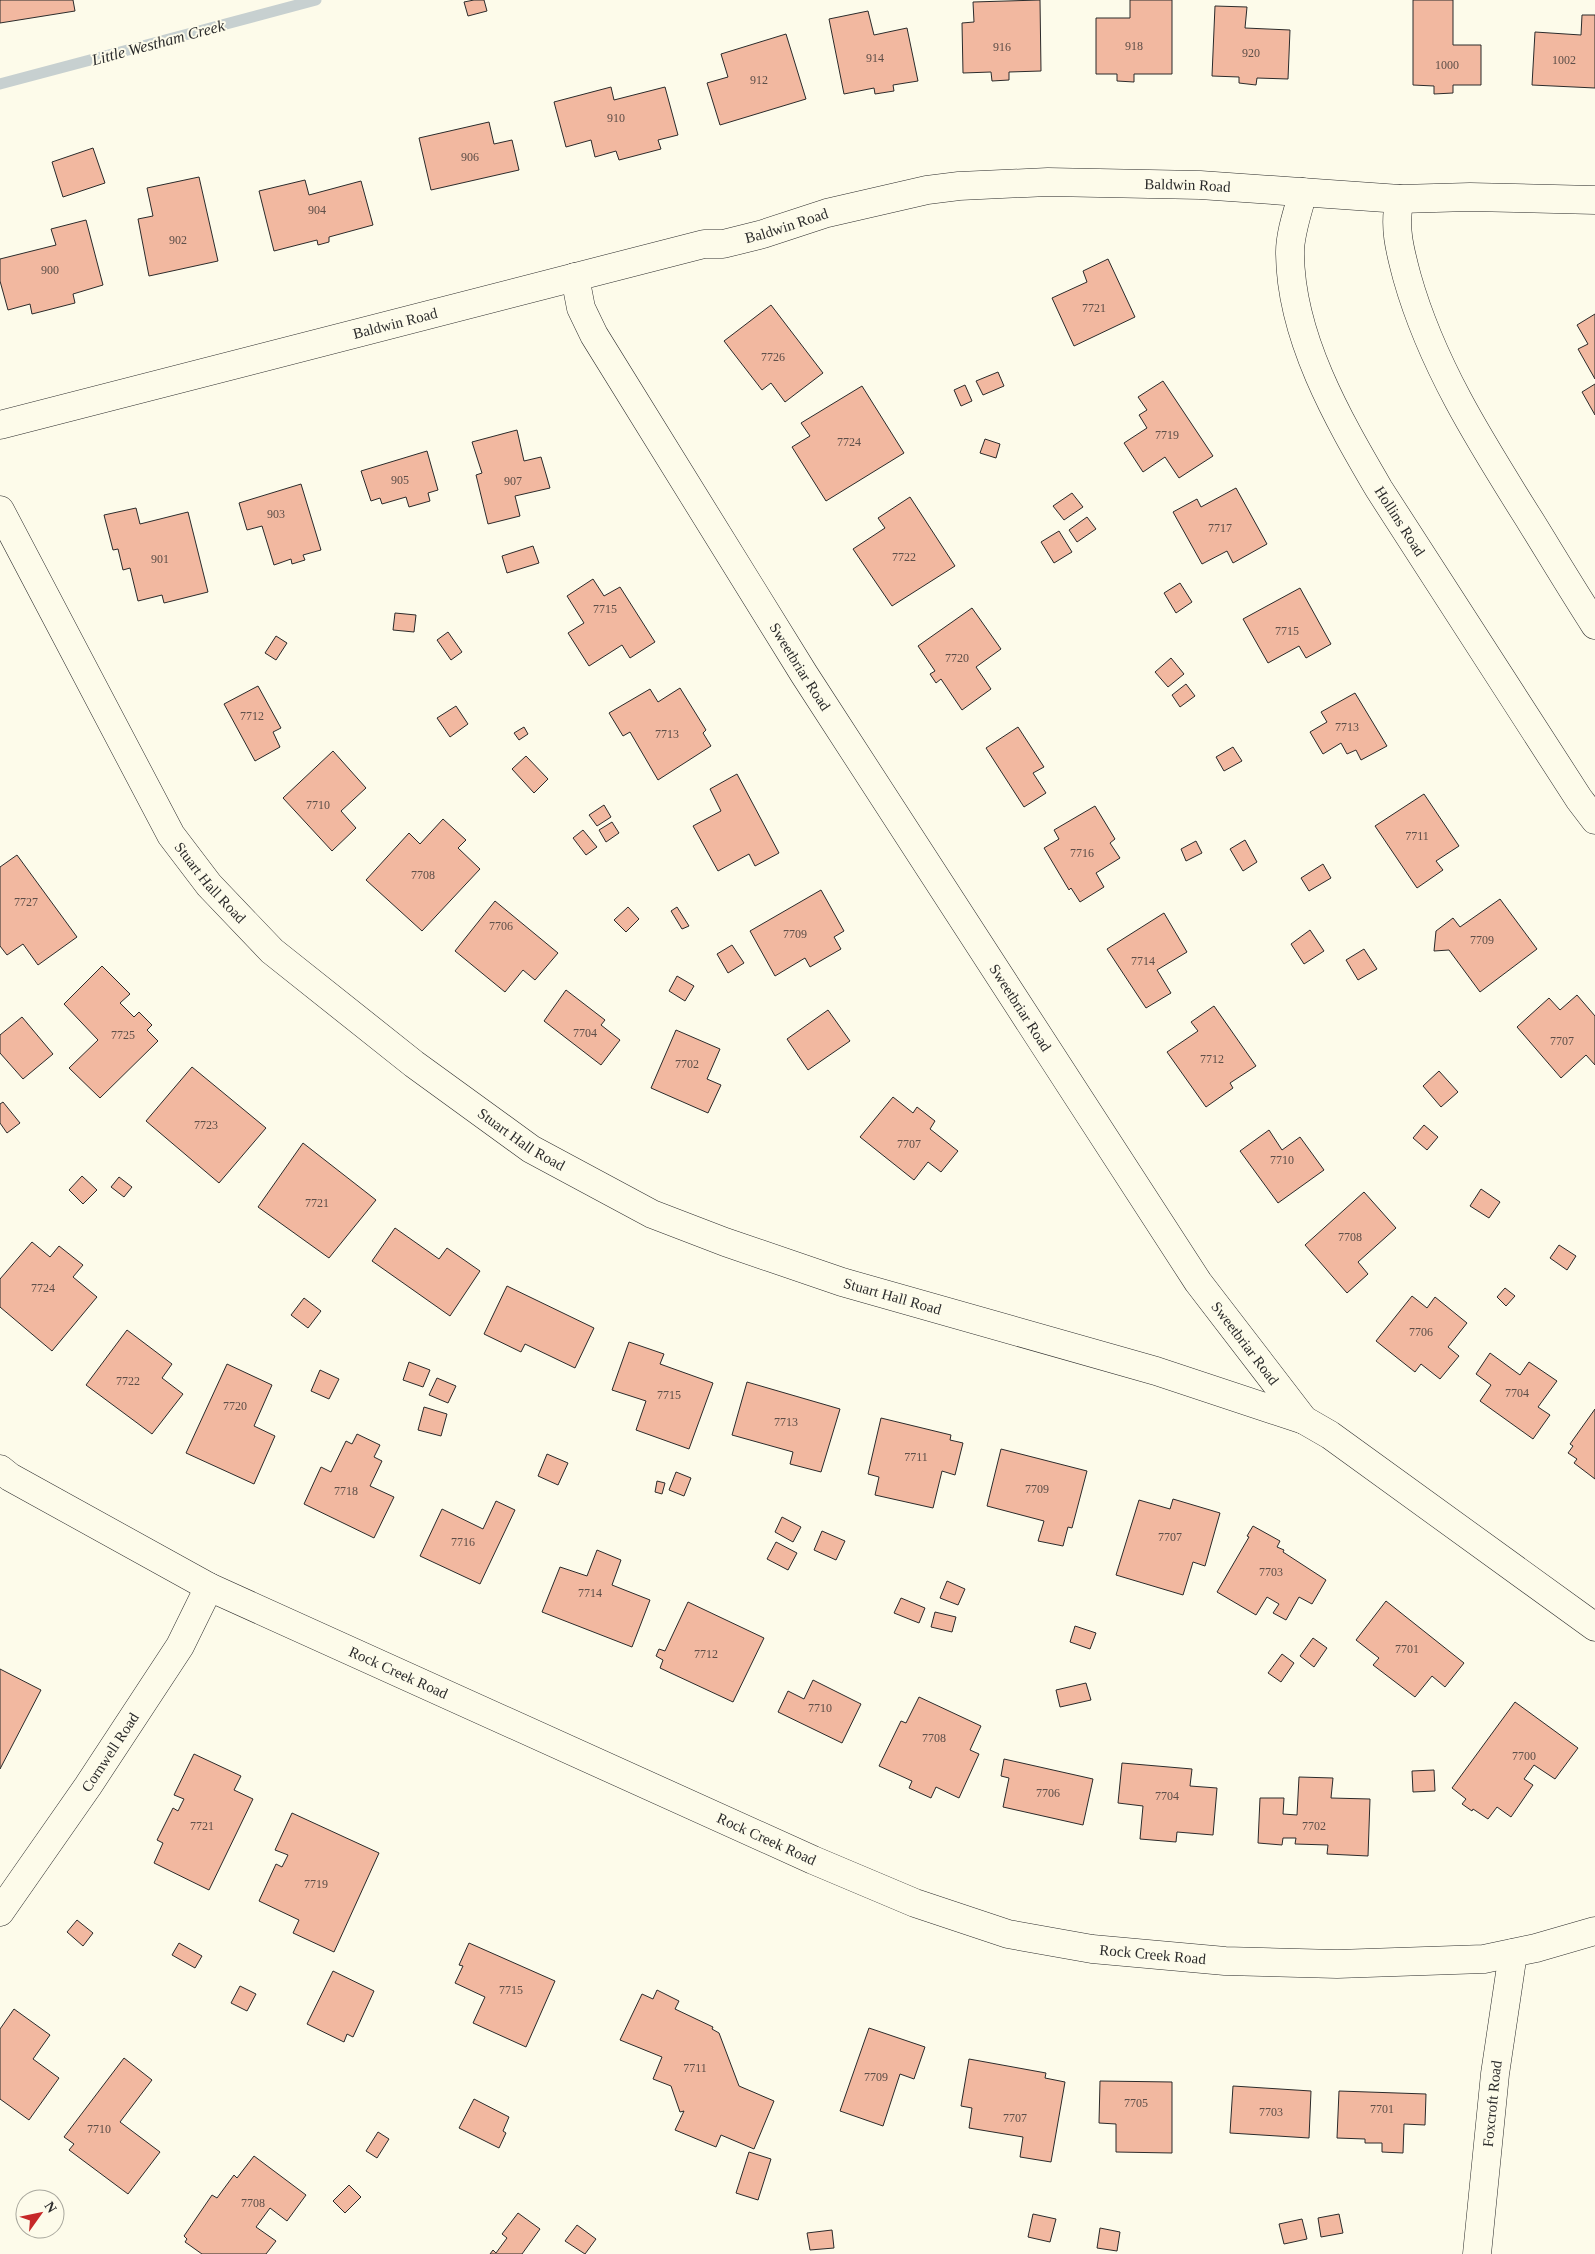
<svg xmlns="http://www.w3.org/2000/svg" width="1595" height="2254" font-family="'Times New Roman',serif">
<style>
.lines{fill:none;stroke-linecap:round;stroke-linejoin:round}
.stream{stroke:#c7d0d0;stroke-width:11}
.building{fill:#f2b8a0;stroke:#2b2b2b}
.street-casing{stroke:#2b2b2b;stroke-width:29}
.street{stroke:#fdfbea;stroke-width:28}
.labels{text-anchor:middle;stroke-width:4;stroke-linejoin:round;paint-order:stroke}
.number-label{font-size:12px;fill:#5d4e48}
.street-label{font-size:15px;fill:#2b2b2b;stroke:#fdfbea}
.water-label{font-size:16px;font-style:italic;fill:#2b2b2b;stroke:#fdfbea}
</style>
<rect width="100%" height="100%" fill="#fdfbea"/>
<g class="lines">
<path class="stream" d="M0,84L316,0"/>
</g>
<g class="building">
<path d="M0,0H73L75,11L0,23Z"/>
<path d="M474,0H484L487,11L468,16L464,2Z"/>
<path d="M1040,0L1041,71L1009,72V80L992,81L991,72L963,73L962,23L974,22L973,2Z"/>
<path d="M1130,0H1172V74H1134V82L1117,81V74H1096V18H1130Z"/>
<path d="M1413,0H1453V45H1481V85H1453V93L1434,94V86L1413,85Z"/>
<path d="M1215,6L1247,7L1245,28L1290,30L1288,79L1257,78L1256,85L1239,83V77L1212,76Z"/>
<path d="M868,11L874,35L907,28L918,81L893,85L894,91L875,94L874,88L844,94L829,19Z"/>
<path d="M1582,15H1595V88L1532,85L1535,32L1581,35Z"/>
<path d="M786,34L806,99L720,125L707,83L728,77L721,54Z"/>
<path d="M611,87L614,100L665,87L678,135L658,140L661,149L619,160L616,151L595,157L591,140L566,147L554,102Z"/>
<path d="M489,122L494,144L512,140L519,170L431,190L419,138Z"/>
<path d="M93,148L105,183L63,197L52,162Z"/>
<path d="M199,177L218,261L149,276L138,219L153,216L147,188Z"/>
<path d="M305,180L309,195L361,181L373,225L329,237V242L318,245L317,240L274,251L259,191Z"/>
<path d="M86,220L103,285L73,294L75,303L32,314L30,304L8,310L0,281V259L56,245L51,229Z"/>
<path d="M1108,259L1135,317L1074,346L1052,298L1087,282L1083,271Z"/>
<path d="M771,305L823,373L785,402L771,383L762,390L724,341Z"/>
<path d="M1595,314V379L1578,349L1588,344L1577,325Z"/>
<path d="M998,372L1004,386L983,395L976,381Z"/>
<path d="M1163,381L1213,456L1179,478L1165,457L1143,472L1124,443L1147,428L1139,415L1147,410L1138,397Z"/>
<path d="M1595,384V415L1582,392Z"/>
<path d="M965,385L972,401L961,406L954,390Z"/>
<path d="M862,386L904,453L826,501L792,447L810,436L801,423Z"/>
<path d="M517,430L524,461L541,457L550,488L515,496L520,516L488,524L476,475L482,473L472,442Z"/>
<path d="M985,439L1000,444L996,458L980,453Z"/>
<path d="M427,451L438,490L428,493L430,501L409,507L406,497L382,504L380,498L371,501L361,471Z"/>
<path d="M301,484L321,550L303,555L305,560L292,564L291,559L274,565L262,526L247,530L239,503Z"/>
<path d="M1236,488L1267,544L1233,563L1227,551L1202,564L1173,512L1197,499L1201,507Z"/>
<path d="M1072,493L1083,507L1064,520L1053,506Z"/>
<path d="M910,497L955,566L892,606L853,549L885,528L878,518Z"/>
<path d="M136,508L140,524L188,512L208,592L164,603L162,595L138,601L130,568L123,570L118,549L113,550L104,515Z"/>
<path d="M1087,517L1096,529L1077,542L1069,530Z"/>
<path d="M1059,531L1072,552L1054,563L1041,542Z"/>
<path d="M533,546L539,563L507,573L502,556Z"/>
<path d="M593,579L604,596L620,587L655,642L630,658L622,645L589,666L568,633L584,623L567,596Z"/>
<path d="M1180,583L1192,602L1176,613L1164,593Z"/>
<path d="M1300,588L1331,644L1306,658L1299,646L1268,663L1243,619Z"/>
<path d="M972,608L1001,649L976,667L991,689L962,710L941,679L936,683L930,674L935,671L918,646Z"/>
<path d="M395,613L416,615L414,632L393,630Z"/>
<path d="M448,632L462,652L451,660L437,640Z"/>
<path d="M276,636L287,643L276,660L265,653Z"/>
<path d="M1171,658L1184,674L1168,687L1155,672Z"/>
<path d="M1186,684L1195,696L1180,707L1172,695Z"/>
<path d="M258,686L281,728L273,732L280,747L255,761L224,704Z"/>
<path d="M680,688L706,730L703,733L711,746L658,780L630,732L623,736L609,713L650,689L658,702Z"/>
<path d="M1355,693L1387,746L1361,760L1356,750L1347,754L1341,743L1323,754L1310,732L1327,722L1321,712Z"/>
<path d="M456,706L468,724L450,737L437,718Z"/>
<path d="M524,727L528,734L519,740L514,733Z"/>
<path d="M1018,727L1044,767L1033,773L1046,793L1024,807L986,748Z"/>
<path d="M1233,747L1242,761L1224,771L1216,757Z"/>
<path d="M333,751L366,788L341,811L356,828L332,851L283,798Z"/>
<path d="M526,756L548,779L534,793L512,769Z"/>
<path d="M737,774L779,853L755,866L749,854L718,871L693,826L721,811L710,789Z"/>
<path d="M1424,794L1459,846L1436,861L1443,870L1417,888L1375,826Z"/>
<path d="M604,805L611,817L597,826L589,815Z"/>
<path d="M1095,806L1115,839L1110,843L1120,858L1096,873L1104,887L1080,902L1071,888L1069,890L1044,848L1059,839L1054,830Z"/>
<path d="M443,819L466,840L458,848L480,869L422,931L366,880L409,833L420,844Z"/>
<path d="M612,822L619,833L606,842L599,830Z"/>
<path d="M583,830L597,847L586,855L573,838Z"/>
<path d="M1245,840L1257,862L1243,871L1230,849Z"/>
<path d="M1196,841L1202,853L1186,861L1181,849Z"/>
<path d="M17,855L77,937L38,965L23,944L7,955L0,946V867Z"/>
<path d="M1323,864L1331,878L1309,891L1301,878Z"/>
<path d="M821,890L844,931L834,937L841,949L810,967L805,958L775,976L750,931Z"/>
<path d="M1500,899L1537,949L1480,992L1449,950L1434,951L1436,931L1453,918L1460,927Z"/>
<path d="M495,901L558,953L535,980L523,970L505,992L455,951Z"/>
<path d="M628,907L639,919L626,932L614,920Z"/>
<path d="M677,907L689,926L682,929L671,911Z"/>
<path d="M1164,913L1187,952L1157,970L1171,993L1146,1008L1107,949Z"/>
<path d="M1310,930L1324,951L1304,964L1291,944Z"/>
<path d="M732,945L744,963L728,973L717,954Z"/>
<path d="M1364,949L1377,969L1358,980L1346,960Z"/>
<path d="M102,966L130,994L120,1003L134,1017L139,1012L152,1025L147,1030L158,1041L100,1098L69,1068L98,1040L64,1004Z"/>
<path d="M677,976L694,986L685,1001L669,991Z"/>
<path d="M566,990L605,1020L601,1025L620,1040L601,1065L544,1021Z"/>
<path d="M1577,995L1595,1016V1065L1586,1055L1561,1078L1517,1027L1549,998L1560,1010Z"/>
<path d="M1214,1006L1256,1066L1230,1083L1233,1088L1206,1107L1167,1052L1198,1031L1191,1022Z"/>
<path d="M828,1010L850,1041L808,1070L787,1039Z"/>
<path d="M22,1017L53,1054L23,1079L0,1053V1035Z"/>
<path d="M676,1030L720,1049L707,1079L721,1085L708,1113L651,1088Z"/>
<path d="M192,1067L266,1128L219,1183L146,1121Z"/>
<path d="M1439,1071L1458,1092L1441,1107L1423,1086Z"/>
<path d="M893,1097L913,1113L917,1107L935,1121L930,1129L958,1151L941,1172L928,1162L914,1180L860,1137Z"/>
<path d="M3,1102L20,1123L7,1133L0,1123V1104Z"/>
<path d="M1424,1125L1438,1137L1427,1150L1413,1138Z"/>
<path d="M1269,1130L1282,1150L1300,1137L1324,1170L1278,1203L1240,1151Z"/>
<path d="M303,1143L376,1200L329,1258L258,1207Z"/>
<path d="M82,1176L97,1190L83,1204L69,1190Z"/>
<path d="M119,1177L132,1187L124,1197L111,1187Z"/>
<path d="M1481,1189L1500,1202L1489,1218L1470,1206Z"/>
<path d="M1364,1192L1396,1228L1358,1262L1368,1274L1347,1293L1305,1245Z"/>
<path d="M395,1228L439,1259L447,1248L480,1271L450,1316L372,1261Z"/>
<path d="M32,1242L50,1257L59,1246L83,1265L73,1277L97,1297L52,1351L0,1307V1279Z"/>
<path d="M1559,1245L1576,1256L1567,1270L1550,1258Z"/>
<path d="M507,1286L594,1328L575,1368L525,1344L521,1352L484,1334Z"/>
<path d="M1505,1288L1515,1296L1506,1306L1497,1297Z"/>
<path d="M1412,1296L1427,1308L1435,1297L1467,1323L1448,1347L1459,1356L1440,1379L1421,1364L1415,1372L1376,1341Z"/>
<path d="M304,1298L321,1311L308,1328L291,1315Z"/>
<path d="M127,1330L172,1364L162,1378L183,1394L152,1434L86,1385Z"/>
<path d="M629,1342L664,1354L660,1364L713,1383L689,1449L636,1430L646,1401L612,1390Z"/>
<path d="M1490,1353L1520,1375L1529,1362L1557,1381L1538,1407L1550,1415L1533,1439L1480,1401L1491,1385L1476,1374Z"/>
<path d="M409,1362L430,1370L423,1387L403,1380Z"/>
<path d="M227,1364L272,1385L254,1426L275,1436L254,1484L186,1453Z"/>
<path d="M320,1370L339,1379L329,1399L311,1391Z"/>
<path d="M437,1378L456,1386L448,1403L429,1395Z"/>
<path d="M747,1382L840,1409L821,1472L790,1464L793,1452L732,1435Z"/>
<path d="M424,1407L447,1414L441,1436L418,1430Z"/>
<path d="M1595,1409V1479L1574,1463L1577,1459L1568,1453L1573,1446L1570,1444Z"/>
<path d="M881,1418L951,1435L950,1440L963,1443L955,1475L942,1471L933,1508L875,1495L879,1477L868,1474Z"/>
<path d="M357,1434L380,1445L374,1457L382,1461L370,1486L394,1497L374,1538L304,1504L321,1467L331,1472L346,1441L352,1444Z"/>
<path d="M1001,1449L1087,1471L1072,1528L1068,1527L1063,1546L1038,1541L1044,1521L987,1506Z"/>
<path d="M547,1454L568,1463L558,1485L538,1476Z"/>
<path d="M676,1472L691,1478L684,1496L669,1490Z"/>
<path d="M657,1481L665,1483L662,1494L655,1492Z"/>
<path d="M1173,1499L1220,1513L1205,1566L1193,1562L1183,1595L1116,1575L1139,1500L1170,1509Z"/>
<path d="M496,1501L515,1510L480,1584L420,1556L442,1509L483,1529Z"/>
<path d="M782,1517L801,1527L793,1542L775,1532Z"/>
<path d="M1253,1526L1280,1541L1277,1547L1284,1550L1283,1552L1326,1580L1312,1604L1299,1597L1286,1620L1273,1613L1279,1604L1267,1597L1256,1615L1217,1592L1249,1537L1247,1536Z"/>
<path d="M822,1531L845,1541L836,1560L814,1550Z"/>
<path d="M776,1542L797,1553L788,1570L767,1559Z"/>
<path d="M597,1550L621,1560L612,1585L650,1600L632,1647L542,1612L560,1567L587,1576Z"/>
<path d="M947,1581L965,1589L958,1605L940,1598Z"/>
<path d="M901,1598L925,1608L919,1623L894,1613Z"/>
<path d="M1386,1601L1464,1663L1445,1687L1432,1676L1415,1697L1373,1665L1379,1658L1356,1640Z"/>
<path d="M688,1602L764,1638L733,1702L660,1668L663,1660L656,1656L659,1649L665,1651Z"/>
<path d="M935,1612L956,1617L952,1632L931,1627Z"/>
<path d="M1075,1626L1096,1633L1090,1649L1070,1642Z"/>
<path d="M1313,1638L1327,1648L1314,1667L1300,1656Z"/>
<path d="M1282,1654L1294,1663L1281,1682L1268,1673Z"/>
<path d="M0,1669L41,1690L0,1769Z"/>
<path d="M813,1680L861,1704L842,1743L778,1712L788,1691L804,1699Z"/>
<path d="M1086,1683L1091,1700L1060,1707L1056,1690Z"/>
<path d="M919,1697L981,1726L970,1750L979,1754L959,1798L936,1787L931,1798L909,1788L912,1781L879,1766L901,1721L906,1723Z"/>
<path d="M1515,1702L1578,1748L1555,1779L1534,1765L1524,1779L1533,1785L1511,1817L1497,1807L1488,1819L1473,1809L1472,1811L1462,1804L1466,1799L1452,1788Z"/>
<path d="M194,1754L241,1776L234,1790L253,1799L209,1890L154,1863L163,1843L157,1840L173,1808L178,1811L184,1799L174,1795Z"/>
<path d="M1004,1759L1093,1779L1083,1825L1003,1807L1009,1778L1001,1776Z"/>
<path d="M1122,1763L1192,1769L1190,1786L1217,1788L1213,1835L1177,1832L1176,1842L1140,1839L1143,1806L1118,1803Z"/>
<path d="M1434,1770L1435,1791L1413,1792L1412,1771Z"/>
<path d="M1299,1777L1333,1778L1331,1798L1370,1799L1368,1856L1327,1854L1328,1845L1295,1844L1296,1838H1283L1282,1845L1258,1843L1260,1798H1284L1283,1814L1297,1815Z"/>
<path d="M292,1813L379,1853L334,1952L293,1933L299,1920L259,1901L276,1864L282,1867L288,1855L275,1850Z"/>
<path d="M77,1920L93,1933L83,1946L67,1932Z"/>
<path d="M179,1943L202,1956L195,1968L172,1955Z"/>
<path d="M469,1943L555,1981L526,2047L473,2023L485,1997L455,1983L463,1966L459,1965Z"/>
<path d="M333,1971L374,1991L353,2037L347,2034L344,2042L307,2024Z"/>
<path d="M240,1986L256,1994L247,2011L231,2003Z"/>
<path d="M657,1990L679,2001L675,2009L713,2027L712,2029L719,2033L739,2086L774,2101L754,2149L721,2135L716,2147L675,2130L684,2111L680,2112L671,2086L653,2079L662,2057L620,2040L642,1994L653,1999Z"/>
<path d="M14,2009L50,2035L33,2059L59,2078L29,2120L0,2099V2029Z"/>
<path d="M869,2028L925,2047L914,2079L900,2074L883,2126L840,2111Z"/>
<path d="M124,2058L152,2080L120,2122L160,2152L128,2194L69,2150L74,2144L64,2137Z"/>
<path d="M969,2059L1046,2073L1045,2078L1065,2082L1051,2162L1020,2157L1023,2137L969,2128L972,2108L961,2106Z"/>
<path d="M1100,2081L1172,2082V2153L1116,2152V2124L1099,2123Z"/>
<path d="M1233,2086L1311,2091L1309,2138L1230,2133Z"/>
<path d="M1339,2091L1426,2094L1425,2125L1404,2124L1403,2153L1382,2152V2143H1365V2139L1337,2138Z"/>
<path d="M474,2099L509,2117L503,2131L506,2133L499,2148L459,2128Z"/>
<path d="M378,2132L389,2139L377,2158L366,2151Z"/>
<path d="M749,2152L771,2159L758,2200L736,2193Z"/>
<path d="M254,2156L306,2195L287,2221L270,2208L256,2227L276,2241L266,2254H202L185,2242L187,2239L184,2236L212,2195L217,2198L234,2175L237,2178Z"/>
<path d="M349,2185L361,2197L345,2213L333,2201Z"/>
<path d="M518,2213L540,2229L522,2254H490L493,2250L496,2253L507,2238L502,2234Z"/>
<path d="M1033,2214L1056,2219L1050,2242L1028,2237Z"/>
<path d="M1339,2214L1343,2233L1321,2237L1318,2218Z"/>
<path d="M1302,2219L1307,2239L1284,2244L1279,2224Z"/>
<path d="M577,2225L596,2239L585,2254L565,2241Z"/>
<path d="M1100,2228L1120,2232L1117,2251L1097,2248Z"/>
<path d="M832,2230L834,2248L810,2250L807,2233Z"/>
</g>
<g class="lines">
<defs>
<g id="street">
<path id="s1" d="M1303,192C1298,211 1290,233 1290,252C1290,336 1338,419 1379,489L1579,799L1595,820"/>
<path d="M1400,199C1393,225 1400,251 1407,277C1432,366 1482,444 1531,522C1552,556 1573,591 1595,625"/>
<path id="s2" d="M575,277L581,308L594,335L804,674L1198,1282L1304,1420L1330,1435L1595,1627"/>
<path id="s3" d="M0,425L704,244H723L763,234L827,213L927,190L959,186L1048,182L1200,185L1400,199L1470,197L1595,200"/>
<path id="s4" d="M0,510L171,835L209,885L272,951L414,1064L531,1149L652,1214L725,1242L842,1282L1156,1371L1304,1420"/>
<path id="s5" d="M0,1469L10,1477L209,1587L813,1860L915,1903L1008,1934L1092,1949L1225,1961L1337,1964L1484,1959L1536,1948L1595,1931"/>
<path id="s6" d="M0,1912L88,1786L180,1646L209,1587"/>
<path id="s7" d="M1477,2254L1495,2074L1513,1953"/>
</g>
</defs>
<use href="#street" class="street-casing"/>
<use href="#street" class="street"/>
</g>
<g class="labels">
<g class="number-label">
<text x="1134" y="50">918</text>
<text x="1002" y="51">916</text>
<text x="1251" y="57">920</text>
<text x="875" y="62">914</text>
<text x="1564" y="64">1002</text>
<text x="1447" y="69">1000</text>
<text x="759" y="84">912</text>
<text x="616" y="122">910</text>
<text x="470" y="161">906</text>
<text x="317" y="214">904</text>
<text x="178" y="244">902</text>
<text x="50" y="274">900</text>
<text x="1094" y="312">7721</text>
<text x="773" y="361">7726</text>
<text x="1167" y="439">7719</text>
<text x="849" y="446">7724</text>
<text x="400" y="484">905</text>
<text x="513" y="485">907</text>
<text x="276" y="518">903</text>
<text x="1220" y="532">7717</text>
<text x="904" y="561">7722</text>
<text x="160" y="563">901</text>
<text x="605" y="613">7715</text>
<text x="1287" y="635">7715</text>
<text x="957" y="662">7720</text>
<text x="252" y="720">7712</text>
<text x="1347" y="731">7713</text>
<text x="667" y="738">7713</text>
<text x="318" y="809">7710</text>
<text x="1417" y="840">7711</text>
<text x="1082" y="857">7716</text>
<text x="423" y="879">7708</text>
<text x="26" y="906">7727</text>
<text x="501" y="930">7706</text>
<text x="795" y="938">7709</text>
<text x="1482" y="944">7709</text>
<text x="1143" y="965">7714</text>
<text x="585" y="1037">7704</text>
<text x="123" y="1039">7725</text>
<text x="1562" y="1045">7707</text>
<text x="1212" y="1063">7712</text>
<text x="687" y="1068">7702</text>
<text x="206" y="1129">7723</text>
<text x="909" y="1148">7707</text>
<text x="1282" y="1164">7710</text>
<text x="317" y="1207">7721</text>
<text x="1350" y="1241">7708</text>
<text x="43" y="1292">7724</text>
<text x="1421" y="1336">7706</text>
<text x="128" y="1385">7722</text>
<text x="1517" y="1397">7704</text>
<text x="669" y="1399">7715</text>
<text x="235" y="1410">7720</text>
<text x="786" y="1426">7713</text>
<text x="916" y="1461">7711</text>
<text x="1037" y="1493">7709</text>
<text x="346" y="1495">7718</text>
<text x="1170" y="1541">7707</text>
<text x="463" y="1546">7716</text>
<text x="1271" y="1576">7703</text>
<text x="590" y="1597">7714</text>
<text x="1407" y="1653">7701</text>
<text x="706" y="1658">7712</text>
<text x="820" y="1712">7710</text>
<text x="934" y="1742">7708</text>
<text x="1524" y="1760">7700</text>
<text x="1048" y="1797">7706</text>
<text x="1167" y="1800">7704</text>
<text x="202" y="1830">7721</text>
<text x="1314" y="1830">7702</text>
<text x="316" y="1888">7719</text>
<text x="511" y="1994">7715</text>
<text x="695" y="2072">7711</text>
<text x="876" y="2081">7709</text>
<text x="1136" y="2107">7705</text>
<text x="1382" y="2113">7701</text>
<text x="1271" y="2116">7703</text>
<text x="1015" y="2122">7707</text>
<text x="99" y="2133">7710</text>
<text x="253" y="2207">7708</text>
</g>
<g class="street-label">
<text dy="5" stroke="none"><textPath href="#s3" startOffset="1218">Baldwin Road</textPath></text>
<text dy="5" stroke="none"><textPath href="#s3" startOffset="812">Baldwin Road</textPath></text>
<text dy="5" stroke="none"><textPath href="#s3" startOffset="408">Baldwin Road</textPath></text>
<text dy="5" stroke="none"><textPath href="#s1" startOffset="356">Hollins Road</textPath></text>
<text dy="5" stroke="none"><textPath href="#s2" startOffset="452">Sweetbriar Road</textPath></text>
<text dy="5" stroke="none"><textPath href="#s4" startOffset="429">Stuart Hall Road</textPath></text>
<text dy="5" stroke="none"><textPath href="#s2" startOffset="858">Sweetbriar Road</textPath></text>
<text dy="5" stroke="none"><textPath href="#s4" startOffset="834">Stuart Hall Road</textPath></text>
<text dy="5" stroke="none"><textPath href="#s4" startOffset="1239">Stuart Hall Road</textPath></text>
<text dy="5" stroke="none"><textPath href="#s2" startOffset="1262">Sweetbriar Road</textPath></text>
<text dy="5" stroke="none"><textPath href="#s5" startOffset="448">Rock Creek Road</textPath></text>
<text dy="5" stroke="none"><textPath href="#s6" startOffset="194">Cornwell Road</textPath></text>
<text dy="5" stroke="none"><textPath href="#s5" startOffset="852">Rock Creek Road</textPath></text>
<text dy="5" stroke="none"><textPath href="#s5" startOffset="1258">Rock Creek Road</textPath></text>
<text dy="5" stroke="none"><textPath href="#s7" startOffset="151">Foxcroft Road</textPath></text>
</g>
<g class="water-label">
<text transform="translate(158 42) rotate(-15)" y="6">Little Westham Creek</text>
</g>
</g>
<g transform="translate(40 2214) rotate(57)"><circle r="24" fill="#fdfbea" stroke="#a9a89e"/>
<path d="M0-4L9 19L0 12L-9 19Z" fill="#c62828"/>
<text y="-8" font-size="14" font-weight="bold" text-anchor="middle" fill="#2b2b2b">N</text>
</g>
</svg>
